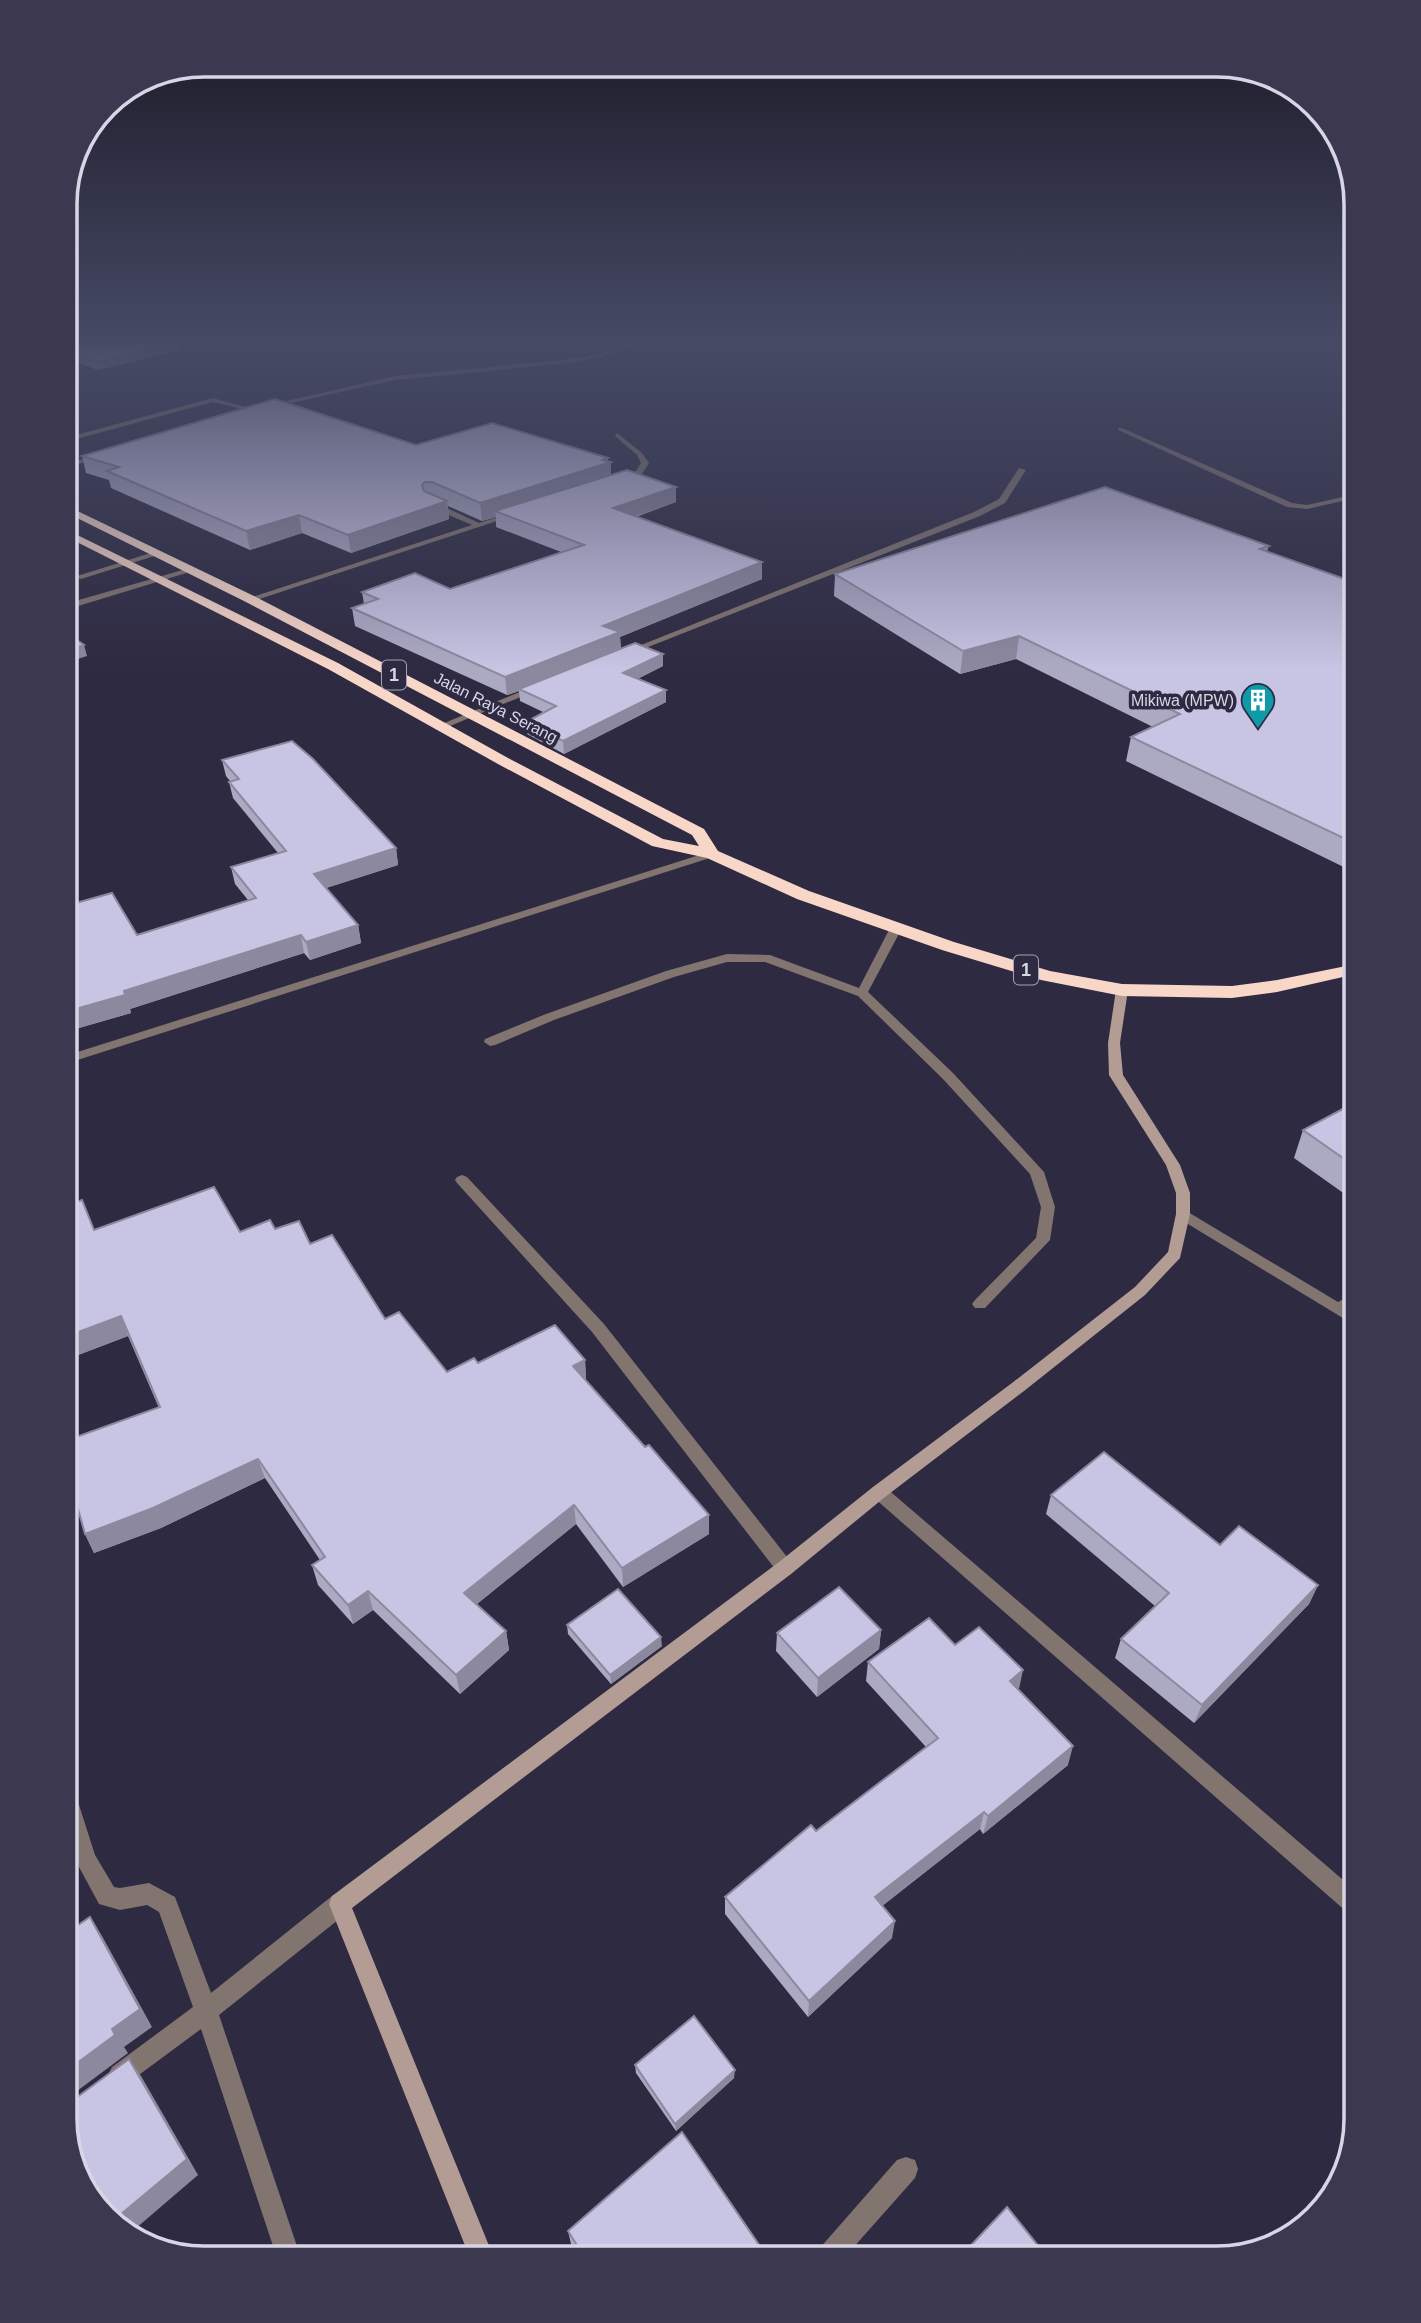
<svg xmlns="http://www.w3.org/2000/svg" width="1421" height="2323" font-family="Helvetica,sans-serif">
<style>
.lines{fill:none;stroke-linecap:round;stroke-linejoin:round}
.lane{fill:#82746f;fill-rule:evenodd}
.street{fill:#82746f;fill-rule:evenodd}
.secondary{fill:#b29c93;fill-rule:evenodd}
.highway{fill:#f8d6c8;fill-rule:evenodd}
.wall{fill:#aca9c3}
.shaded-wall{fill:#8c899f}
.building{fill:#c8c4e3;stroke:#8c899f;stroke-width:2}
.labels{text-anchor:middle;stroke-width:7;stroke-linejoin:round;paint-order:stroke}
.far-poi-label{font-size:16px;fill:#d8d6e6;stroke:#2e2a42;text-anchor:end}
.far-street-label{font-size:16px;fill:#d8d6e6;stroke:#2e2a42}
.shield{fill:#2e2a42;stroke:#a5a2b5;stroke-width:2}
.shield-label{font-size:18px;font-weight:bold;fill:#d8d6e6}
.rim{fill:none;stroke:#d8d6e6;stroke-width:3.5}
</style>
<rect width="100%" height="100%" fill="#2e2a42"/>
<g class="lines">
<g class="lane">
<path d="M626,344H634L604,356L571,363L395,380L268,408L265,406L395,376L571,359L601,354Z"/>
<path d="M1118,428H1122L1292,503L1307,505L1356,494V498L1307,509L1287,507L1118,430Z"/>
<path d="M617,433L642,453L649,463L642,474L621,483L618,479L636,471L641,463L637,455L615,436Z"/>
<path d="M101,454L103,457L65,468V464Z"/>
<path d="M1019,468L1026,470L1005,503L980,516L628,655L621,653L974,512L999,499Z"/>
<path d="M428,502H434L479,523L514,512L518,514L253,601L246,599L472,525L428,506Z"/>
<path d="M157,551L164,553L81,579L74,577Z"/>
<path d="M532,687L540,689L445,728L437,726Z"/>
<path d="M896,925L902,928L868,992L953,1073L1044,1172L1055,1207L1050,1240L985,1308H975L972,1304L975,1300L1036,1238L1041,1207L1030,1174L943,1079L858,996L765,962H727L674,977L554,1020L495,1045L490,1046L484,1042L485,1039L546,1014L666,971L727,954L770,955L859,988L890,928Z"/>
</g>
<g class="street">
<path d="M213,398L257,410L254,412L213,402L65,442V438Z"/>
<path d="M186,569L193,571L65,610V604Z"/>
<path d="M712,851L716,852V856L65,1064V1056Z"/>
<path d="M462,1175L467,1177L604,1324L791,1562L794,1568L791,1574L785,1576L779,1574L592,1332L457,1183L455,1180L457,1177Z"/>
<path d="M1183,1209L1338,1302L1356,1293V1306L1350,1309L1356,1313V1326L1178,1218L1176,1214Z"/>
<path d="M879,1485L885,1487L1356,1891V1916L1348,1913L873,1497L870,1492L873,1487Z"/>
<path d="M65,1780L72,1783L95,1855L114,1887L120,1888L149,1883L175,1897L211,1993L332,1896L340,1893L348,1896L351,1904L348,1912L219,2015L301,2258H277L201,2029L128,2083L120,2087L112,2083L108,2075L112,2067L193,2007L159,1912L147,1905L120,1910L99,1904L79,1867L65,1824Z"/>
<path d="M906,2157L915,2160L918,2169L915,2178L844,2258H816L819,2249L897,2160Z"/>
</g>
<path class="secondary" d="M1122,986L1128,990L1120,1043L1123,1075L1180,1165L1190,1193V1214L1180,1258L1145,1295L1024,1391L885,1497L791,1574L352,1908L494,2258H470L329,1904L332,1896L779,1562L873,1487L1012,1383L1135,1287L1168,1252L1176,1214V1193L1166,1165L1109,1075L1108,1043L1116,990Z"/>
<path class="highway" d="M65,505L254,596L704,829L718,851L809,891L954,942L1050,971L1122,984L1232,986L1277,980L1356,964V974L1277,992L1232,998L1122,996L1041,980L942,950L797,899L707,858L652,846L498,764L328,669L65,536V529L338,663L508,758L663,839L699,846L692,835L246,602L65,512Z"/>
</g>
<g class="wall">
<path d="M65,344L179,350L98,370L81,364L65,368Z"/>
<path d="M416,445L608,461L611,475L676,502L636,517L762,579L620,637L621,649L663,654V666L637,679L666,702L564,754L527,734L526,722L543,712L520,701L519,691L507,695L355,626L352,608L364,604L362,592L450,589L561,552L496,527V517L482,521L448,506L449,519L351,553L302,533L250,550L111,488L109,480L86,473L82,456Z"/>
<path d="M1269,546L1267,551L1356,583V873L1126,761L1131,737L1153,727L1016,659L960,674L834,596L835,574Z"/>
<path d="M222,760L396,848L398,865L326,888L358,925L361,943L310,960L304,953L130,1009L131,1013L65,1032L137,935L248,900L235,884L231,867L278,853L233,798L229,782L230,781L226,776Z"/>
<path d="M1356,1102V1202L1294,1158L1303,1130Z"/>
<path d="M275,1229L310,1244L385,1319L447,1372L478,1363L585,1360L586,1380L709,1534L623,1587L576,1524L477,1604L506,1631L509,1650L460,1694L373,1610L353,1624L318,1585L312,1565L320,1560L265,1478L161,1528L94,1553L85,1534L159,1408L128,1336L65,1360L94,1230L240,1232Z"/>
<path d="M1051,1495L1220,1545L1318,1585L1309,1604L1194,1723L1115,1658L1121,1639L1155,1606L1046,1514Z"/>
<path d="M567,1625L662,1646L611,1684L568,1634Z"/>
<path d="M881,1630L879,1649L817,1697L776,1651L777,1633Z"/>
<path d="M955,1645L1018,1689L1068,1765L983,1834L980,1829L882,1906L892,1938L808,2017L725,1914V1897L816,1831L926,1747L866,1681L868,1662Z"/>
<path d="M635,2065L734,2078L676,2131L636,2073Z"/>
<path d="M568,2231L768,2258H580L571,2244Z"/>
</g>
<g class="shaded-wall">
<path d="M169,344H178L179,350L98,370L96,362Z"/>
<path d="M79,356L81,364L65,368V359Z"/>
<path d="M608,458V463L611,462V479L495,511L496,517L482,521L480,503Z"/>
<path d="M676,487V502L613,524V508Z"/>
<path d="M447,501L449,519L351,553L348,535Z"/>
<path d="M299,515L302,533L250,550L246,531Z"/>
<path d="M762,562V579L620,637L621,650L519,689V691L507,695L505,677L603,626Z"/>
<path d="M1019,636L1016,659L960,674L963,651Z"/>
<path d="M84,645L87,656L65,663V651Z"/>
<path d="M663,654V666L624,686L623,673Z"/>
<path d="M74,689L77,700L65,703V691Z"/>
<path d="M666,690V702L564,754L563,741Z"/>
<path d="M396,848L398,865L317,891L314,874Z"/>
<path d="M358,925L361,943L310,960L306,942Z"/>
<path d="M301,935L304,953L130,1009L131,1013L65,1032V1012L124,991Z"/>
<path d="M121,1316L128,1336L65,1360V1337Z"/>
<path d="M585,1360L586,1380L575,1386L573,1366Z"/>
<path d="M258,1459L265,1478L161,1528L94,1553L85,1534Z"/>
<path d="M574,1505L576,1524L467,1612L464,1593Z"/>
<path d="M709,1515V1534L623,1587L622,1568Z"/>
<path d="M1318,1585L1309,1604L1194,1723L1202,1705Z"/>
<path d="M368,1591L373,1610L353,1624L348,1605Z"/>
<path d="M881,1630L879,1649L817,1697L818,1678Z"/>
<path d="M506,1631L509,1650L460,1694L456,1675Z"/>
<path d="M661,1637L662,1646L611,1684L610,1675Z"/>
<path d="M1023,1670L1019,1689L1010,1681Z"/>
<path d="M1073,1746L1068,1765L983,1834L988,1816Z"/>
<path d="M984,1812L980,1829L872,1914L875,1897Z"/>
<path d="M90,1917L102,1936L152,2027L124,2047L128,2053L65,2100V2072L112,2029Z"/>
<path d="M895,1921L892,1938L808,2017L809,2001Z"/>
<path d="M129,2059L141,2076L198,2175L128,2235L114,2220Z"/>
<path d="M735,2070L734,2078L676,2131L675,2124Z"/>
</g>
<g class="building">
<path d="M65,344H169L96,362L79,356L65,359Z"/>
<path d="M275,399L416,445L492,423L608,458L603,460L611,462L480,503L432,482H425L422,485L424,491L447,501L348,535L299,515L246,531L107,471L119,467L82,456Z"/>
<path d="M627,470L676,487L613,508L762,562L603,626L620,632L505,677L352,608L378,599L362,592L415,573L450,589L584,545L495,511Z"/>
<path d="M1105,487L1269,546L1260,549L1356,583V844L1131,737L1180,714L1019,636L963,651L835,574Z"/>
<path d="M65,632L84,645L65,651Z"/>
<path d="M635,643L663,654L623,673L666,690L563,741L526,722L556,706L519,689Z"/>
<path d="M65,683L74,689L65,691Z"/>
<path d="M292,741L313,759L396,848L314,874L358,925L306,942L301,935L124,991L125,995L65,1012V906L112,893L137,935L256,898L231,867L286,851L229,782L239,779L222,760Z"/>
<path d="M1356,1102V1167L1303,1130Z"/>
<path d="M214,1187L240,1232L270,1220L275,1229L299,1221L310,1244L332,1235L385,1319L399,1312L447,1372L474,1358L478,1363L555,1325L585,1360L573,1366L645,1447L649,1445L709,1515L622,1568L574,1505L464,1593L506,1631L456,1675L368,1591L348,1605L312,1565L325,1557L258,1459L153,1508L85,1534L65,1462V1441L160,1407L121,1316L65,1337V1206L82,1200L94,1230Z"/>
<path d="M1104,1452L1220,1545L1239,1526L1318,1585L1202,1705L1121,1639L1169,1593L1051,1495Z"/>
<path d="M839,1587L881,1630L818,1678L777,1633Z"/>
<path d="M618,1589L661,1637L610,1675L567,1625Z"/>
<path d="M929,1618L955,1645L979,1627L1023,1670L1010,1681L1073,1746L988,1816L984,1812L875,1897L895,1921L809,2001L725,1897L811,1825L816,1831L938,1738L868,1662Z"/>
<path d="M90,1917L140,2009L112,2029L115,2035L65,2072V1934Z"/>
<path d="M694,2016L735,2070L675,2124L635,2065Z"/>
<path d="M129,2059L187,2159L114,2220L79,2181L65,2119V2106Z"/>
<path d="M682,2132L768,2258H585L568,2231Z"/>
<path d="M1007,2207L1048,2258H959Z"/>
</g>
<linearGradient id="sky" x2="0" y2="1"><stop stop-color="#191724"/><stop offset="0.51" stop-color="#464a65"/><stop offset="1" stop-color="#464a65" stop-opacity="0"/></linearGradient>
<rect width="1421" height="669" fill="url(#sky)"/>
<defs>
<symbol id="building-pin" viewBox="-11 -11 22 30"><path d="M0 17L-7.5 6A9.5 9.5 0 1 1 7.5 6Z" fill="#0f9aa8" stroke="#2e2a42"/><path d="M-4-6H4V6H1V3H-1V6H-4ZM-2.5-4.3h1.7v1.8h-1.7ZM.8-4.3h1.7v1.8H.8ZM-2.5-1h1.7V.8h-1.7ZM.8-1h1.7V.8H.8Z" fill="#fff"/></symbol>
</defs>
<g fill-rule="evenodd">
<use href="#building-pin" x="1239" y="681" width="38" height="52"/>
</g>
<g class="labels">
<g class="far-poi-label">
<text x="1234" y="706">Mikiwa (MPW)</text>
</g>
<g class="far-street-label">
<text transform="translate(496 707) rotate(27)" y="6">Jalan Raya Serang</text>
</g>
<g class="shield">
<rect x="382" y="660.5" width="24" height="29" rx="5"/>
<rect x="1014" y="955.5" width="24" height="29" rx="5"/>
</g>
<g class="shield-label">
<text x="394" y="681">1</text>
<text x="1026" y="976">1</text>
</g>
</g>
<path d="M0 0H1421V2323H0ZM204 77H1217A127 127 0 0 1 1344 204V2119A127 127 0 0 1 1217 2246H204A127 127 0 0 1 77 2119V204A127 127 0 0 1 204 77Z" fill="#3c384f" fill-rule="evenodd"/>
<path class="rim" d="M204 77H1217A127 127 0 0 1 1344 204V2119A127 127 0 0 1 1217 2246H204A127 127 0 0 1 77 2119V204A127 127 0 0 1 204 77Z"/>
</svg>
